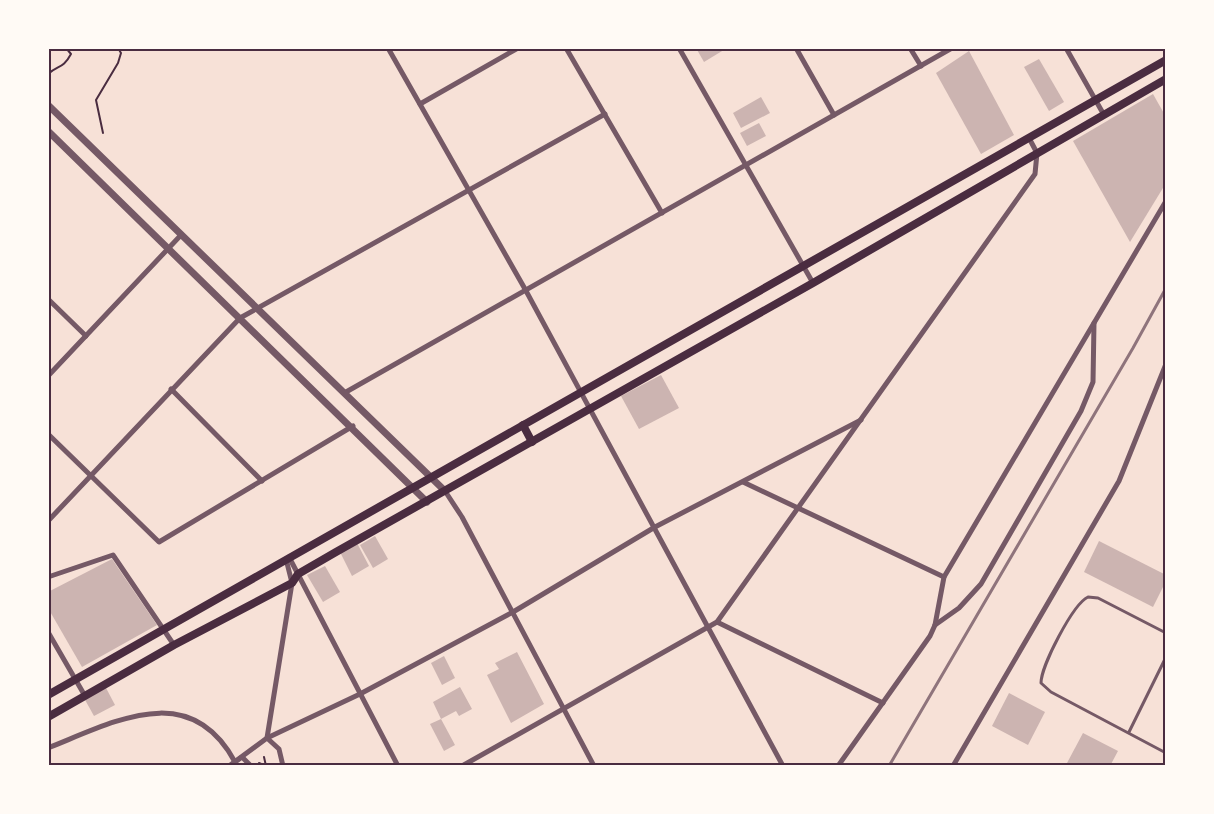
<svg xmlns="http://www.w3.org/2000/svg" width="1214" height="814" font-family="'Archivo Narrow',sans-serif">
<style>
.building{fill:#ccb4b1}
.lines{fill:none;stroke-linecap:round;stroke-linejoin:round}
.path{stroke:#4a2c40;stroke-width:2}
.service{stroke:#755966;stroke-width:3}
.minor{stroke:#755966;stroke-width:5}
.tertiary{stroke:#755966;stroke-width:7}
.secondary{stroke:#4a2c40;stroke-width:8}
.rail{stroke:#8f747c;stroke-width:3}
.neatline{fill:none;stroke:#4a2c40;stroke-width:2}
</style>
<rect width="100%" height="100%" fill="#f7e1d7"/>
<g class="building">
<path d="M696,48H727L704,62Z"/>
<path d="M969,51L1014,135L981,154L936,73Z"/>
<path d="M1039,59L1064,102L1049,111L1024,67Z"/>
<path d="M1153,94L1166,117V183L1130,242L1073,141Z"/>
<path d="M761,97L770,113L741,128L733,113Z"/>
<path d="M759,123L766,136L747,146L740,133Z"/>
<path d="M661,375L679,408L639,429L621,396Z"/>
<path d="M375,536L388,559L373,568L360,545Z"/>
<path d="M1099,541L1166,575V581L1153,607L1084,572Z"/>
<path d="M357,543L369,566L352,576L340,552Z"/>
<path d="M112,559L157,625L82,667L48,608V592Z"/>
<path d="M325,566L340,592L323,602L307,575Z"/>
<path d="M517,652L544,704L511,723L487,675L499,669L495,663Z"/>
<path d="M444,656L455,678L442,685L431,663Z"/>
<path d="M105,686L115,705L94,716L84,698Z"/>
<path d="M460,687L472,709L459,716L456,711L441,719L433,702Z"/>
<path d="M1009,693L1045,712L1028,745L992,726Z"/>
<path d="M441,719L455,745L444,751L430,724Z"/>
<path d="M1083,733L1118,751L1110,766H1072L1067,763Z"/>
</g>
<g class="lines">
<g class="path">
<path d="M89,48H97"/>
<path d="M48,49L59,48"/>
<path d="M48,74C58,65 63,69 71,54L66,48"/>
<path d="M103,133L96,100L118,63L121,53L118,48"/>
<path d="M264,757L266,766"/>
<path d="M259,763L266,766"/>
</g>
<g class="service">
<path d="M1166,633L1098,598L1088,597C1073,604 1041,666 1041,683L1051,692L1166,753"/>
<path d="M1129,732L1166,657"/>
</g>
<g class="minor">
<path d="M388,48L525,289L783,766"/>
<path d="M566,48L662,213"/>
<path d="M679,48L813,283"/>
<path d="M796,48L834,115"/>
<path d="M910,48L921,66"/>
<path d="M1066,48L1104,115"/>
<path d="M420,104L518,48"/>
<path d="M48,299L86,336"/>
<path d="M48,376L181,235"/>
<path d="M171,389L262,481"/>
<path d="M346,392L952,48"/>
<path d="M48,434L159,542L353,426"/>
<path d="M743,482L944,577"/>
<path d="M445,491L462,517L594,766"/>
<path d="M48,521L240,318L605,114"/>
<path d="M289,557L398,766"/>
<path d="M48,577L113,555L174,645"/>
<path d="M717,622L883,703"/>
<path d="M935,625L959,608L981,584L1081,411L1093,382L1094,323"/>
<path d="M48,632L85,696"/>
<path d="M48,748C116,721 190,679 235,762L242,757L251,766"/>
<path d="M229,766L267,738L360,694L513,612L655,527L861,420"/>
<path d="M283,766L279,749L267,738L292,583L286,559"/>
<path d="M462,766L717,622L1035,174L1037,153L1029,138"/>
<path d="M838,766L930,636L935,625L944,577L1166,201"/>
<path d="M953,766L1119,481L1166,364"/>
</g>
<g class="tertiary">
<path d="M48,105L445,491"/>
<path d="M48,131L427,502"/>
</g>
<g class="secondary">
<path d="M523,425L532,442"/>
<path d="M48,695L1166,60"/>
<path d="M48,717L174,645L292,583L298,574L336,552L813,283L1166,79"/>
</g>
<path class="rail" d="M889,766L1133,348L1166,288"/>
</g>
<rect width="1214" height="814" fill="none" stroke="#fffaf5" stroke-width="99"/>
<rect x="50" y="50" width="1114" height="714" class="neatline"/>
</svg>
